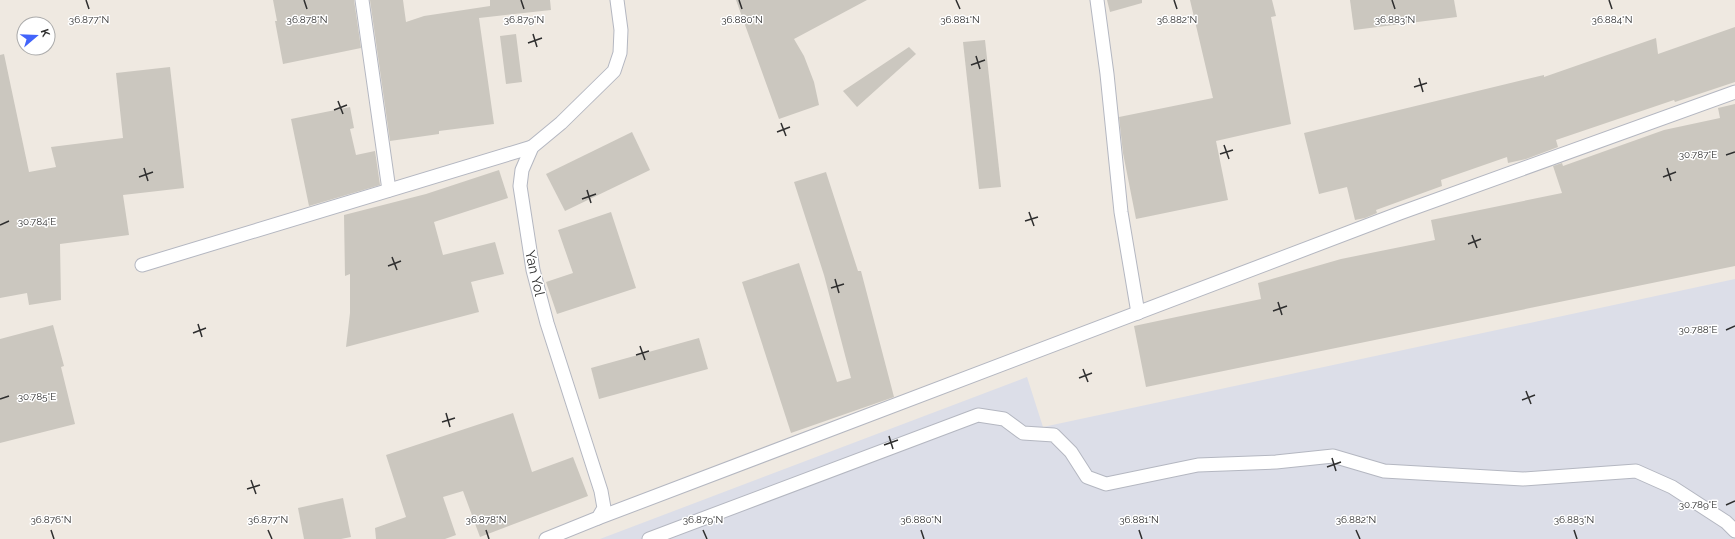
<svg xmlns="http://www.w3.org/2000/svg" width="1735" height="539" font-family="Raleway,sans-serif">
<style>
.airport{fill:#dcdee8}
.building{fill:#cbc7bf}
.lines{fill:none;stroke-linecap:round;stroke-linejoin:round}
.minor-casing{stroke:#b4b7c1;stroke-width:15}
.minor{stroke:#fff;stroke-width:13}
.ticks{fill:none;stroke:#2e2e2e;stroke-width:1.5}
.labels{text-anchor:middle;stroke-width:3;stroke-linejoin:round;paint-order:stroke}
.street-label{font-size:14px;fill:#2e2e2e;stroke:#fff}
.ticks-label{font-size:10px;text-anchor:middle;fill:#2e2e2e;stroke:#fff;stroke-width:3;stroke-linejoin:round;paint-order:stroke}
</style>
<rect width="100%" height="100%" fill="#efe9e1"/>
<path class="airport" d="M1735,279V539H600L1027,377L1043,427Z"/>
<g class="building">
<path d="M273,0H354L361,48L283,64L275,21H277Z"/>
<path d="M370,0H403L406,22L424,16L490,6V0H550L551,10L479,18L494,124L439,131V134L390,141Z"/>
<path d="M736,0H867L794,39L804,56L814,82L819,105L779,119Z"/>
<path d="M1107,0H1142V3L1110,12Z"/>
<path d="M1190,0H1272L1276,16L1271,17L1291,124L1216,141L1228,200L1136,219L1123,153L1119,117L1213,98Z"/>
<path d="M1350,0H1454L1457,17L1354,30Z"/>
<path d="M1735,27V82L1675,102L1674,100L1559,139L1556,140L1558,147L1526,159L1508,163L1507,157L1441,180L1442,186L1376,210L1377,213L1365,218L1355,220L1347,187L1319,194L1304,133L1544,75V77L1656,38L1658,54Z"/>
<path d="M516,34L522,82L506,84L500,36Z"/>
<path d="M985,40L1001,187L979,189L963,42Z"/>
<path d="M909,47L916,54L857,107L843,91Z"/>
<path d="M4,54L29,172L56,167L51,147L123,138L116,73L170,67L184,188L123,195L129,235L60,244L61,300L29,305L27,293L0,298V55Z"/>
<path d="M1735,104V266L1146,387L1134,326L1261,299L1258,283L1341,259L1435,240L1431,220L1562,193L1553,166L1562,163L1563,166L1664,130L1720,118L1718,108Z"/>
<path d="M350,107L354,128L350,129L356,155L375,151L380,185L309,206L291,119Z"/>
<path d="M632,132L650,170L565,211L546,174Z"/>
<path d="M499,170L508,198L434,222L443,255L495,242L504,274L471,282L479,312L346,347L350,313V274L345,276L344,215L426,194Z"/>
<path d="M826,172L858,271H861L894,397L791,433L742,282L799,263L837,382L851,378L824,275L794,182Z"/>
<path d="M611,212L636,288L557,314L546,282L573,273L558,230Z"/>
<path d="M53,325L64,366L61,367L75,424L0,443V339Z"/>
<path d="M699,338L708,369L599,399L591,368Z"/>
<path d="M513,413L532,472L573,457L588,496L480,537L463,491L443,497L456,535L445,539H376L375,528L406,517L386,455Z"/>
<path d="M343,498L351,537L341,539H304L298,508Z"/>
</g>
<g class="lines">
<defs>
<g id="minor">
<path d="M362,0L389,190"/>
<path d="M1097,0L1107,74L1121,212L1138,313"/>
<path d="M142,265L532,147"/>
<path d="M598,518L1400,213L1735,92"/>
<path d="M546,539L598,518L604,508L601,491L547,323L533,270L520,186L522,170L532,147L561,123L614,71L620,53L621,30L617,0"/>
<path d="M649,539L978,415L1004,419L1023,433L1054,435L1071,452L1087,477L1106,484L1198,465L1276,462L1333,456L1384,471L1523,479L1636,471L1672,487L1726,522L1735,531"/>
</g>
</defs>
<use href="#minor" class="minor-casing"/>
<use href="#minor" class="minor"/>
</g>
<path class="ticks" d="M86,0L89,9M304,0L307,9M521,0L524,9M739,0L742,9M956,0L960,9M1174,0L1177,9M1392,0L1395,9M1609,0L1612,9M533,34L537,47M528,43L542,38M976,56L980,69M971,65L985,60M1419,78L1423,92M1414,87L1427,83M338,101L343,114M334,110L347,105M781,123L786,136M777,132L790,127M1224,145L1229,159M1220,154L1233,150M1726,155L1735,152M144,168L148,181M1667,168L1671,181M139,177L153,172M1663,177L1676,172M587,190L591,203M582,199L596,194M1029,212L1034,226M1025,221L1038,217M0,225L9,221M1472,235L1477,248M1468,244L1481,239M392,257L397,270M388,266L401,261M835,279L839,293M831,288L844,284M1278,302L1282,315M1273,311L1287,306M198,324L202,337M1726,330L1735,326M193,333L206,328M640,346L645,360M636,355L649,351M1083,369L1088,382M1079,378L1092,373M1526,391L1531,404M0,399L9,396M1522,400L1535,395M446,413L450,427M442,422L455,418M889,436L893,449M884,445L898,440M1332,458L1336,471M1327,467L1341,462M251,480L256,494M247,489L260,485M1726,505L1735,501M51,530L54,539M268,530L272,539M486,530L489,539M703,530L707,539M921,530L924,539M1139,530L1142,539M1356,530L1360,539M1574,530L1577,539"/>
<g class="labels">
<g class="street-label">
<text transform="translate(535 273) rotate(77)" y="5">Yan Yol</text>
</g>
</g>
<g class="ticks-label">
<text x="89" y="23">36.877°N</text>
<text x="307" y="23">36.878°N</text>
<text x="524" y="23">36.879°N</text>
<text x="742" y="23">36.880°N</text>
<text x="960" y="23">36.881°N</text>
<text x="1177" y="23">36.882°N</text>
<text x="1395" y="23">36.883°N</text>
<text x="1612" y="23">36.884°N</text>
<text x="1698" y="158">30.787°E</text>
<text x="37" y="225">30.784°E</text>
<text x="1698" y="333">30.788°E</text>
<text x="37" y="400">30.785°E</text>
<text x="1698" y="508">30.789°E</text>
<text x="51" y="523">36.876°N</text>
<text x="268" y="523">36.877°N</text>
<text x="486" y="523">36.878°N</text>
<text x="703" y="523">36.879°N</text>
<text x="921" y="523">36.880°N</text>
<text x="1139" y="523">36.881°N</text>
<text x="1356" y="523">36.882°N</text>
<text x="1574" y="523">36.883°N</text>
</g>
<g transform="translate(36 36) rotate(71)"><circle r="19" fill="#ffffff" stroke="#ababab"/>
<path d="M0-3L7 15L0 10L-7 15Z" fill="#4264fb"/>
<text y="-6" font-size="11" font-weight="bold" text-anchor="middle" fill="#2e2e2e">K</text>
</g>
</svg>
